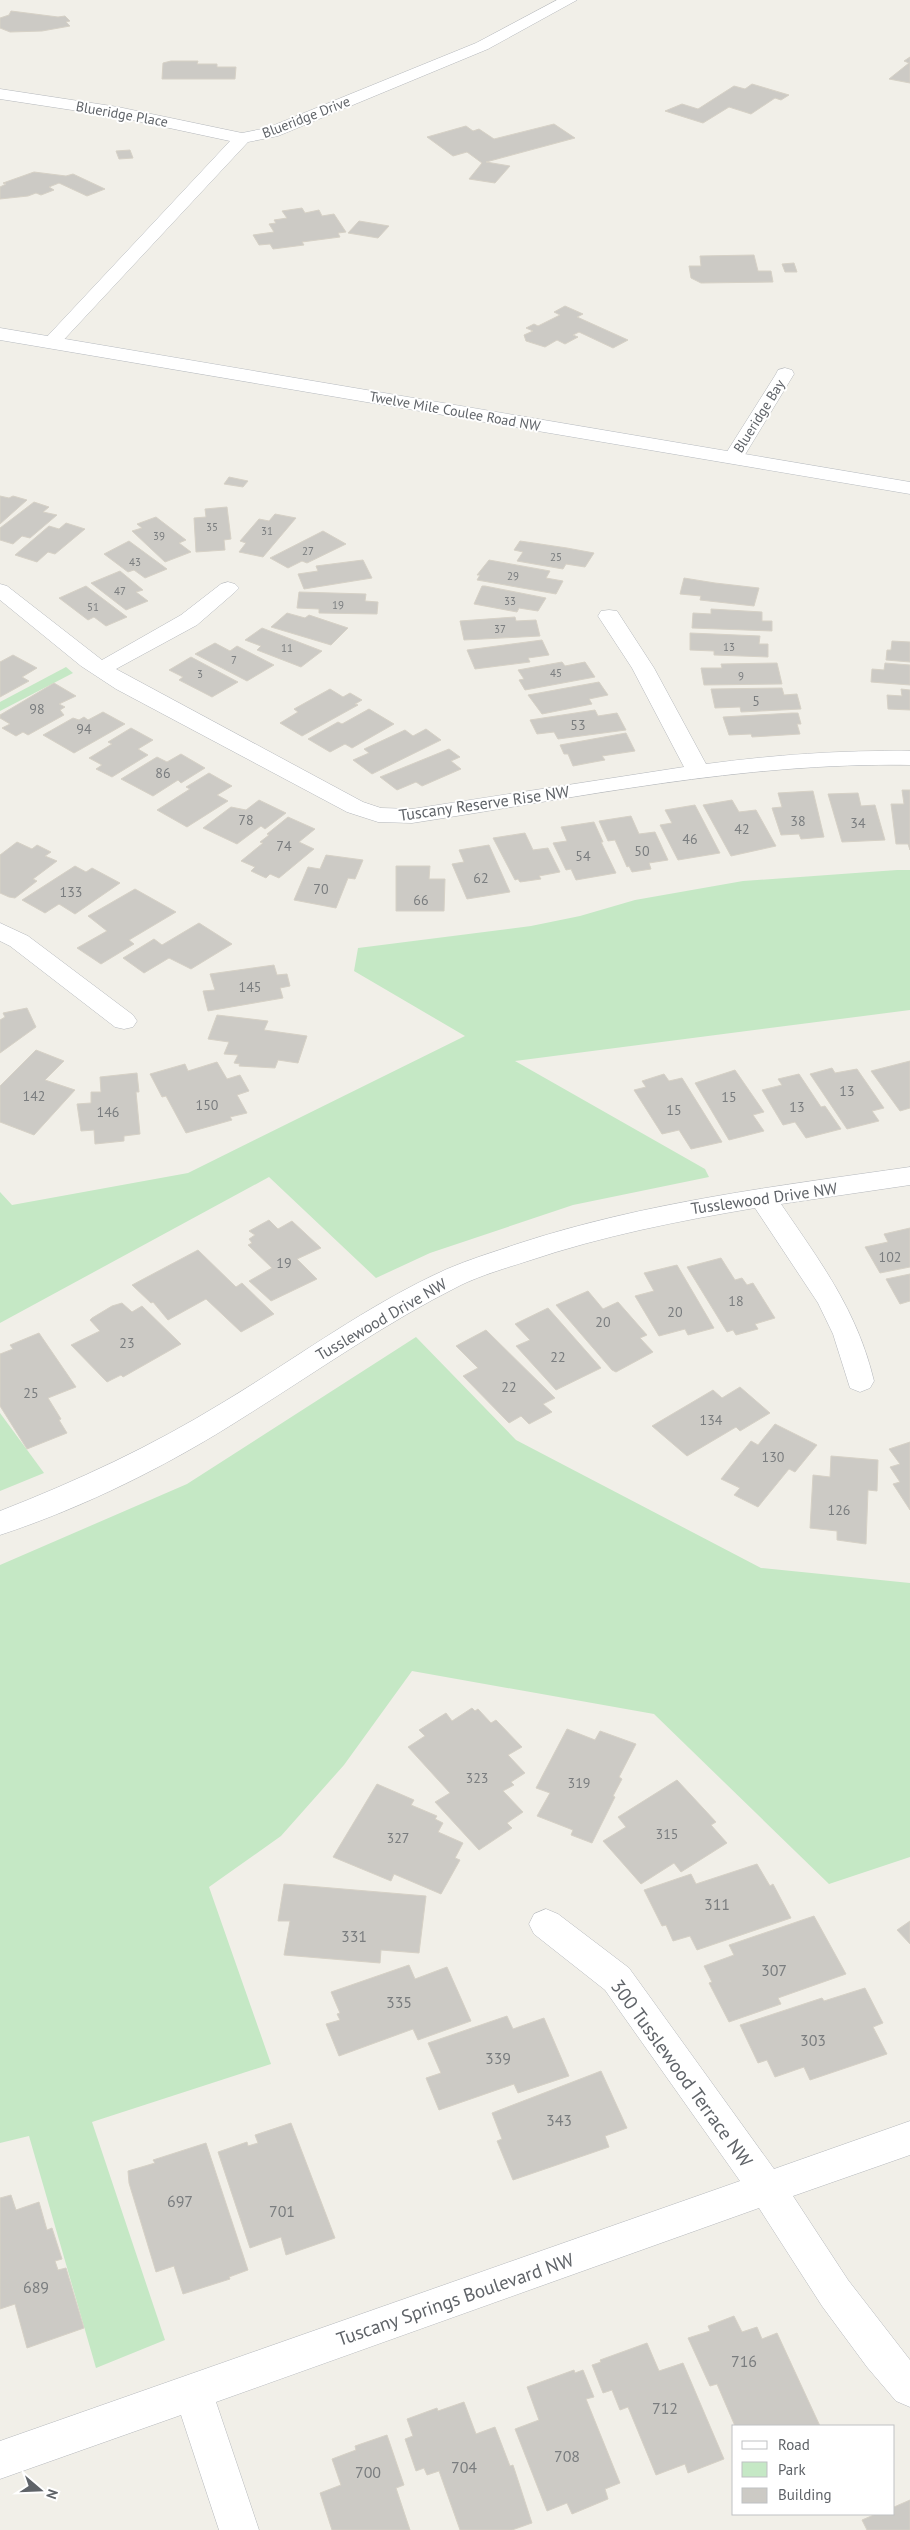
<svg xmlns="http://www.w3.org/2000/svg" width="910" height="2530" font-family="'PT Sans',sans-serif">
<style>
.green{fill:#c5e8c5}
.building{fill:#cccac5;stroke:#d6d1c6}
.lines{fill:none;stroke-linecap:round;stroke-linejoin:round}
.street-casing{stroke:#b5b8bc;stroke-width:1}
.secondary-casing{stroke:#b6babf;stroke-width:1}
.street{fill:#fff;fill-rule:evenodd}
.secondary{fill:#fff;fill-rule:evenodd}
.labels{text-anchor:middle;stroke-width:4;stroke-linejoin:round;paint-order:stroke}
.far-number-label{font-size:11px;fill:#7a7d7f}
.far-street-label{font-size:14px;fill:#5f6368;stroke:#fff}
.number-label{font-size:14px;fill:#7a7d7f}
.street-label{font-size:16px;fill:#5f6368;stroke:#fff}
.near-number-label{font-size:16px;fill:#7a7d7f}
.near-street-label{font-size:19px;fill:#5f6368;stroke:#fff}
</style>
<rect width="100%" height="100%" fill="#f1efe8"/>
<g class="green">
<path d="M66,667L73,673L0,711V702Z"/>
<path d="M897,870H910V1010L515,1061L705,1169L709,1177L573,1205L430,1253L376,1278L269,1177L0,1323V1192L12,1205L188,1173L465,1036L354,971L358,948L531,926L580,916L635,900L743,881Z"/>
<path d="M416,1337L516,1440L761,1568L910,1583V1857L829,1884L654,1714L412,1671L344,1765L281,1836L209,1887L271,2064L92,2122L165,2340L96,2368L29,2136L0,2143V1565L187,1484Z"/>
<path d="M0,1413L44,1473L0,1491Z"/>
</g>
<g class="building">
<path d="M11,11L58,17L65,16L70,21L66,22L70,26L42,31L10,32L0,28V18L9,15Z"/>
<path d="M910,57V83L889,79L909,63L904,61Z"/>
<path d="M171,61H198L197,64H217V67H236L235,79H162L163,63Z"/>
<path d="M752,84L789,95L781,100L775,98L751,114L729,107L703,123L665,111L682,104L698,109L734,86L745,89Z"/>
<path d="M554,124L575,138L486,162L510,166L495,183L469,179L482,163L467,152L453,156L427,137L466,126L473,131L479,129L494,139Z"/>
<path d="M130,150L133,158L119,159L116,151Z"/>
<path d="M34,172L66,176L73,174L105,189L87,196L59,183L49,187L54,190L41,195L36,193L28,196L0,199V187L6,184L3,183Z"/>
<path d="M302,208L305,213L319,210L322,216L334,214L346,232L338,233L340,237L302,242L304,245L273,249L270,244L259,245L253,235L274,232L269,224L276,223L274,220L287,218L282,211Z"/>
<path d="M359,221L389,226L378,238L348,233Z"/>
<path d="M754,255L758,271H771L773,282L701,283L691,278L689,266H701L700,256Z"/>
<path d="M794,263L797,272H785L782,264Z"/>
<path d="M565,306L583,314L577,317L628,340L613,348L579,332L573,335L578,337L565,344L557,340L545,347L526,341L524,335L533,331L526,328L534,324L538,326L560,315L554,312Z"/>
<path d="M229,477L248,481L243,487L224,484Z"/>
<path d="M0,496L9,498L13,496L27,500L0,524Z"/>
<path d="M34,502L49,507L43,512L57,515L30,538L22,536L13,544L0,540V528Z"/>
<path d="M227,507L231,539L224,540L225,550L196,552L194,518L206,517L205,509Z"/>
<path d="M275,514L296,518L263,557L239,552L246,543L240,541L259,519L269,521Z"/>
<path d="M156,517L186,540L179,543L191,552L165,562L132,531L142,528L137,524Z"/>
<path d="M66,523L85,529L55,554L48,552L37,562L15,555L49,526L59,529Z"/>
<path d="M323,531L346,544L307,563L302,561L288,568L270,558Z"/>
<path d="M129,541L167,569L145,578L134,570L128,572L104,554Z"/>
<path d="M520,541L567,548L594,553L585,567L566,564L563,569L517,561L523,552L514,550Z"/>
<path d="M363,560L372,578L304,589L298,574L318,571L316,566Z"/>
<path d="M489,560L550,571L546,578L563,581L556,594L477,580L480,575H477Z"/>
<path d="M120,571L143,590L136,592L148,601L126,610L91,583Z"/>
<path d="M684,578L715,583L759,588L754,606L700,600L701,596L680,594Z"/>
<path d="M86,586L127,617L106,626L94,617L88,620L59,598Z"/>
<path d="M482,586H485L546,598L538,611L519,608L517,612L474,604Z"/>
<path d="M299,592L366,594L365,601L378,602L377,614L319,613V609L297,608Z"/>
<path d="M711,609L762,612V621H772V631L692,628L693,613L711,614Z"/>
<path d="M287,613L305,618L309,615L348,628L331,645L271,627Z"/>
<path d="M515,617L516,621L536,620L540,636L464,640L460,621Z"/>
<path d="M262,628L322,651L301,667L257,650L261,646L245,640Z"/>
<path d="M690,633L760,636L759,644H768V657L714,655V651L690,650Z"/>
<path d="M542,640L549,655L528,658L530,662L475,669L467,650Z"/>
<path d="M892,641L910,642V662L886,660L887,650H891Z"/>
<path d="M215,643L230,651L237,646L274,665L247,681L195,654Z"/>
<path d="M13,655L37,668L22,677L29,681L0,697V662Z"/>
<path d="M191,657L238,682L212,697L179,680L183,677L169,670Z"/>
<path d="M562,662L565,666L585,662L595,677L525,690L519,680L524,679L518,670Z"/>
<path d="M777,663L782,684L704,685L701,668H722L721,664Z"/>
<path d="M885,663L910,665V685L871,682L872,669L884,670Z"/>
<path d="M599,682L608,695L589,699L592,704L542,714L528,695Z"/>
<path d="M54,683L76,696L59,704L65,707L60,710L64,715L28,735L23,732L16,736L2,728L10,724L0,718V715Z"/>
<path d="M782,688L784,695L797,694L801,709L741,712L740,707L715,708L711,689Z"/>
<path d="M330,689L343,697L350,693L362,700L355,704L358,705L302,736L280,723L298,712L294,709Z"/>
<path d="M901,689L910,690V710L888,709L887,695L902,696Z"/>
<path d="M369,709L394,724L352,748L345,744L330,752L308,739L338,722L342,724Z"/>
<path d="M595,710L598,716L617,713L626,730L558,739L554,732L537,734L530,720Z"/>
<path d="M103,712L125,724L74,753L43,735L73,718L79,720L84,717L88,720Z"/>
<path d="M792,713H798L801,724H797L800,734L752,737L751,734L729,735L723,717Z"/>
<path d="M131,728L153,740L138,749L148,755L112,777L96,769L102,765L89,758L112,744L108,742Z"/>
<path d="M426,729L441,740L372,774L353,760L369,753L364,749L405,730L413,736Z"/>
<path d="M626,733L635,751L602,756L605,760L594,762L573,766L568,754H564L560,745Z"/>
<path d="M449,749L460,757L451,761L461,769L422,786L416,782L397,790L380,777Z"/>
<path d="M181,754L205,768L181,783L178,780L153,796L121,779L157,757L167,762Z"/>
<path d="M209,773L232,786L217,795L228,801L187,827L157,810L190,789L186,787Z"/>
<path d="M902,790H910V850L908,844H896L891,804H904Z"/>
<path d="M813,791L824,837L801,839L799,834L781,835L772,808L782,807L778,793Z"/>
<path d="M858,793L861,806L875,805L885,840L842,842L828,794Z"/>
<path d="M259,800L286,813L265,829L261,826L237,844L203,828L231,807L246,810Z"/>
<path d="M732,800L739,812L756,810L776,846L731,856L703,805Z"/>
<path d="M695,805L720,853L678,860L660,825L672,823L665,810Z"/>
<path d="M631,816L639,834L655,832L668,860L649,863L651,869L632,872L629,866L627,867L615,840L608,841L599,821Z"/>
<path d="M288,817L315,829L299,842L314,849L279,878L270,874L266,878L251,871L255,867L241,861L263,843L260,842L269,835L267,834Z"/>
<path d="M594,822L603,842H601L616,873L576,880L571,869L566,870L553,843L567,841L561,827Z"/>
<path d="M525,833L533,850L548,848L560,872L539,876L541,879L520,882L518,879L515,880L493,838Z"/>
<path d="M17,842L32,849L37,845L51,852L45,856L57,861L33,879L37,881L15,898L9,897L0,893V855Z"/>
<path d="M489,845L510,892L467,899L452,864L464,862L459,850Z"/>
<path d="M326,855L363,860L355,879L348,878L336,908L294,900L308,867L320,869Z"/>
<path d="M75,866L86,872L92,868L120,883L75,914L59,904L45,913L22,900Z"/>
<path d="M396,866H430L429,879H445L444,911H396Z"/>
<path d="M135,889L176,912L129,940L134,944L101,964L77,948L107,931L88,916Z"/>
<path d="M199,923L232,944L191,969L169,958L144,973L123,958L154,939L162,945Z"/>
<path d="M274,965L277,975L287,974L290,986L280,988L283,998L208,1011L203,991L215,990L210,974Z"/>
<path d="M27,1008L36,1027L0,1053V1020L5,1017L3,1013Z"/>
<path d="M217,1015L268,1021L264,1030L307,1036L298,1063L278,1060L275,1068L239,1066L240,1064L234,1063L238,1055L224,1054L229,1042L208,1039Z"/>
<path d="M36,1050L64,1061L45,1080L75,1090L34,1135L0,1122V1086Z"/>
<path d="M910,1061V1108L900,1111L871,1071Z"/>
<path d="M217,1062L227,1079L240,1075L249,1091L237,1095L247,1113L230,1117L232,1120L186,1133L166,1096L162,1097L150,1074L185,1064L188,1071Z"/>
<path d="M832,1068L835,1073L857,1069L884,1108L872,1111L879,1121L847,1129L810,1074Z"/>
<path d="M735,1070L764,1112L753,1115L764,1131L729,1140L695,1083Z"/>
<path d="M137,1073L139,1092H136L140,1134L124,1136V1141L95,1144L94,1130L81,1131L77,1104L91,1103V1092H101L100,1077Z"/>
<path d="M664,1074L669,1081L682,1078L722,1142L691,1149L679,1130L662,1134L634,1090L646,1087L642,1081Z"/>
<path d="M799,1074L821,1107L825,1106L841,1129L806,1138L795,1122L783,1125L762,1090L782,1085L778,1079Z"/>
<path d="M269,1220L278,1229L292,1221L321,1248L297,1259L317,1279L271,1301L249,1281L272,1268L248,1245L252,1243L249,1239L255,1235L249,1231Z"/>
<path d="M910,1228V1267L880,1273L865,1247L888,1242L884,1234Z"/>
<path d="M198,1250L236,1287L242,1283L274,1314L241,1332L206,1299L168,1320L153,1302L151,1303L132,1285Z"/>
<path d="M721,1258L735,1280L742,1278L747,1285L753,1283L775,1318L755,1324L758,1329L736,1335L733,1330L727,1332L687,1267Z"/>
<path d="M677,1265L714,1328L688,1335L685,1329L659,1336L635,1296L654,1291L644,1273Z"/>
<path d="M910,1274V1301L900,1304L886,1279Z"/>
<path d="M588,1291L603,1309L618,1302L647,1335L640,1338L653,1352L616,1372L612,1370L556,1305Z"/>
<path d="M122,1303L132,1312L142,1306L181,1344L123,1377L121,1375L107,1382L71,1345L100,1331L90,1320L92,1318L112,1306Z"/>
<path d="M548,1308L601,1368L556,1390L516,1346L530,1340L515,1324Z"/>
<path d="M486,1330L555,1398L543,1404L552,1412L529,1424L521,1416L509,1423L463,1376L478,1368L456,1346Z"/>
<path d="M39,1333L76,1387L48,1398L61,1419L59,1420L67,1433L27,1449L0,1406V1354L13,1349L10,1345Z"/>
<path d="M740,1387L770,1413L740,1431L736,1427L687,1456L652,1426L713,1390L722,1398Z"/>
<path d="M775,1424L817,1445L795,1472L789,1469L758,1507L734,1495L740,1488L721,1479L751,1441L758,1445Z"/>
<path d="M910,1442V1510L893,1484L900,1482L890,1467L900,1464L889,1449Z"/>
<path d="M831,1456L878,1460L877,1491L868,1490L866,1544L837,1540V1531L810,1528L813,1475L830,1477Z"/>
<path d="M472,1708L475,1711L478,1709L491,1723L496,1720L522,1747L508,1755L525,1773L511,1782L514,1785L503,1791L523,1812L507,1823L512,1828L479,1850L435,1802L450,1793L408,1747L425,1736L419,1730L446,1713L452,1721Z"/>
<path d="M567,1729L595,1740L600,1731L636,1744L619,1777L622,1779L613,1796L615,1797L592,1843L571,1835L573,1830L537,1816L550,1793L536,1788Z"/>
<path d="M677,1780L716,1822L711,1825L727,1843L681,1872L674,1863L641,1884L603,1841L626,1827L618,1817Z"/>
<path d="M377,1784L414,1800L411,1805L437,1816L435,1819L443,1823L438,1832L463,1843L455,1858L460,1860L441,1894L394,1874L391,1881L333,1857Z"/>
<path d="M757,1864L770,1886L773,1884L791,1918L697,1950L690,1936L673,1941L666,1925L662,1926L644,1890L691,1874L696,1884Z"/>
<path d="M284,1884L426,1896L419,1953L381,1950L380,1963L284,1955L290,1921H278Z"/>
<path d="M814,1916L846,1974L778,1998L781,2004L729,2022L709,1983L712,1982L704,1966L734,1955L729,1945Z"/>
<path d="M910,1921V1944L897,1930Z"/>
<path d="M409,1965L415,1979L447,1967L471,2021L418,2040L413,2029L339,2056L326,2024L340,2020L337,2014L340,2013L331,1992Z"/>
<path d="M865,1988L883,2023L873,2027L887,2054L810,2080L804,2067L775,2077L767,2060L758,2063L740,2025L822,1998L824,2001Z"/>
<path d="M507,2016L513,2029L544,2018L569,2076L518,2093L514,2084L439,2110L426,2078L441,2073L428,2043Z"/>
<path d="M601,2071L627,2128L605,2136L609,2147L513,2180L497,2141L502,2139L492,2113Z"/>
<path d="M291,2123L335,2238L286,2255L281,2237L250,2248L218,2152L247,2142L248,2146L258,2143L255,2135Z"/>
<path d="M206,2143L248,2270L229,2277L230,2279L183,2294L174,2266L156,2272L129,2183L128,2171L155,2163L153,2160Z"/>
<path d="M11,2195L16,2210L39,2202L47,2230L52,2228L62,2259L55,2261L58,2270L66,2268L84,2328L27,2348L15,2304L0,2309V2198Z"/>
<path d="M734,2316L742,2332L757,2327L762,2339L777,2333L820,2426H735L717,2384L710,2386L688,2338L710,2331L708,2326Z"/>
<path d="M647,2343L659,2371L683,2363L724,2459L688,2473L685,2464L656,2475L628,2407L620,2410L612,2390L603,2393L592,2365L601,2362L600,2360Z"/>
<path d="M574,2370L575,2373L583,2370L594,2397L586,2399L620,2483L605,2489L608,2499L572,2514L567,2503L547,2511L515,2429L539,2420L527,2387Z"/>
<path d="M464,2402L476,2434L495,2427L510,2466L513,2465L532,2523L512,2530H460L439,2471L427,2475L424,2468L416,2471L405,2439L413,2436L407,2419L437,2408L438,2411Z"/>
<path d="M387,2435L404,2485L396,2488L410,2530H332L320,2493L341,2485L332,2459L356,2450L355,2446Z"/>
<path d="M910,2500V2530H867L862,2520L876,2514H894V2507Z"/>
</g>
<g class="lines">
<defs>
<g id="street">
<path d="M557,0H577L488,49L278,136L248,142L58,346H44L42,342L230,141L118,117L0,99V89L118,107L242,133L267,128L476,43Z"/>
<path d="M785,368L792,370L794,374L743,458L740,462H726L723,458L776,374L778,370Z"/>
<path d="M228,582L235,584L239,588L235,592L197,625L116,669L363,802L381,808L412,809L684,767L632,668L598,616L601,611L609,610L617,611L654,668L706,764C774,755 841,750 910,751V765C743,762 577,798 412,823L378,822L347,812L116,689L81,666L0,600V584L7,586L102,660L181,615L221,584Z"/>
<path d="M0,923L28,936L133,1015L137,1021L133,1027L124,1029L115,1027L10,946L0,941Z"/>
<path d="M910,1167V1185L781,1204C821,1263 857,1310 874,1381L870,1388L860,1392L850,1388L833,1334L818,1303L755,1208C678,1221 602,1236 528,1261C506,1268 482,1275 461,1285C385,1323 316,1372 244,1417C169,1465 85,1507 0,1535V1511C77,1481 152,1446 222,1403C297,1358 367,1305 447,1269C470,1259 494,1252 517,1244C645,1202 778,1186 910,1167Z"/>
<path d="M546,1909L558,1914L629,1968L774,2169L910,2121V2155L793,2196L848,2280L910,2360V2407L896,2401L867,2367L822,2306L759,2208L216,2402L259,2530H219L181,2415L0,2479V2441L740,2181L605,1990L534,1934L529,1924L534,1914Z"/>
</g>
<path id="secondary" d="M0,328L910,482V494L0,340Z"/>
</defs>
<use href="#street" class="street-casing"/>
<use href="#secondary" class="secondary-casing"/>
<use href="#street" class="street"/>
<use href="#secondary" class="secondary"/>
</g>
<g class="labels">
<g class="far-number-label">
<text x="212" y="531">35</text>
<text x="267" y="535">31</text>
<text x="159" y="540">39</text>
<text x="308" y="555">27</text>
<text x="556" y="561">25</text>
<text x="135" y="566">43</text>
<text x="513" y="580">29</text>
<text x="120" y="595">47</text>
<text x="510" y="605">33</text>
<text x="338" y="609">19</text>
<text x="93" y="611">51</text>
<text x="500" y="633">37</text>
<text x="729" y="651">13</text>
<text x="287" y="652">11</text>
<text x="234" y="664">7</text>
<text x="556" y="677">45</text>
<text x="200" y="678">3</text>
<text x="741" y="680">9</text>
</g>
<g class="far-street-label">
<text transform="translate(122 114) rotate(10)" y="5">Blueridge Place</text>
<text transform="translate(306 117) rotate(-21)" y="5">Blueridge Drive</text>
<text transform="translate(455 411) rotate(10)" y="5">Twelve Mile Coulee Road NW</text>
<text transform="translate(759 416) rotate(-58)" y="5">Blueridge Bay</text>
</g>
<g class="number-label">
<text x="756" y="706">5</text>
<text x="37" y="714">98</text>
<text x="578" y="730">53</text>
<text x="84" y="734">94</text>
<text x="163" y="778">86</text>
<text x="246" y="825">78</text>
<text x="798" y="826">38</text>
<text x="858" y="828">34</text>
<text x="742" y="834">42</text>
<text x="690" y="844">46</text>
<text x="284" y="851">74</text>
<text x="642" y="856">50</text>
<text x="583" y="861">54</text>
<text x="481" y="883">62</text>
<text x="321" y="894">70</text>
<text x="71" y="897">133</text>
<text x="421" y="905">66</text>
<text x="250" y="992">145</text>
<text x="847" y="1096">13</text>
<text x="34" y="1101">142</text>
<text x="729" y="1102">15</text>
<text x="207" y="1110">150</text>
<text x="797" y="1112">13</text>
<text x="674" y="1115">15</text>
<text x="108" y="1117">146</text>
<text x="890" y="1262">102</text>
<text x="284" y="1268">19</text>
<text x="736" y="1306">18</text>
<text x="675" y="1317">20</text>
<text x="603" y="1327">20</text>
<text x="127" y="1348">23</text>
<text x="558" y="1362">22</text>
<text x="509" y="1392">22</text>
<text x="31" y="1398">25</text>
<text x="711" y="1425">134</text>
<text x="773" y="1462">130</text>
<text x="839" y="1515">126</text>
<text x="477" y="1783">323</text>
<text x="579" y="1788">319</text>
<text x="667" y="1839">315</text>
<text x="398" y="1843">327</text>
</g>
<g class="street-label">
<text transform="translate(484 803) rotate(-8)" y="6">Tuscany Reserve Rise NW</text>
<text transform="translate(764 1198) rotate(-8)" y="6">Tusslewood Drive NW</text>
<text transform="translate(381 1319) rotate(-30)" y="6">Tusslewood Drive NW</text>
</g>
<g class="near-number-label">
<text x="717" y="1910">311</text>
<text x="354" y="1942">331</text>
<text x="774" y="1976">307</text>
<text x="399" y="2008">335</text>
<text x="813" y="2046">303</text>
<text x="498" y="2064">339</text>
<text x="559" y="2126">343</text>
<text x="180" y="2207">697</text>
<text x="282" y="2217">701</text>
<text x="36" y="2293">689</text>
<text x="744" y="2367">716</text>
<text x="665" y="2414">712</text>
<text x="567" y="2462">708</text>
<text x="464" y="2473">704</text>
<text x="368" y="2478">700</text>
</g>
<g class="near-street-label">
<text transform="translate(682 2073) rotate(54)" y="7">300 Tusslewood Terrace NW</text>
<text transform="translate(455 2299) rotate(-19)" y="7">Tuscany Springs Boulevard NW</text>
</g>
</g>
<rect x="732" y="2425" width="162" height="90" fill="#ffffff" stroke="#bfc1c3"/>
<rect x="742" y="2441" width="25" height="8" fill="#ffffff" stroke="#bfc1c3"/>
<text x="778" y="2450" font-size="15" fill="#5f6368">Road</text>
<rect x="742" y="2462" width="25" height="15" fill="#c5e8c5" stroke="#bfc1c3"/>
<text x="778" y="2475" font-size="15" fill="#5f6368">Park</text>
<rect x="742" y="2488" width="25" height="15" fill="#cccac5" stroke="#bfc1c3"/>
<text x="778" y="2500" font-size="15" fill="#5f6368">Building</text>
<g transform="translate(40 2490) rotate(109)" stroke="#ffffff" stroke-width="4" paint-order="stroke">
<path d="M0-4L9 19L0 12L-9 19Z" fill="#5f6368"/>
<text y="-8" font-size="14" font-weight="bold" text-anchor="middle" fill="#5f6368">N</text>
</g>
</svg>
